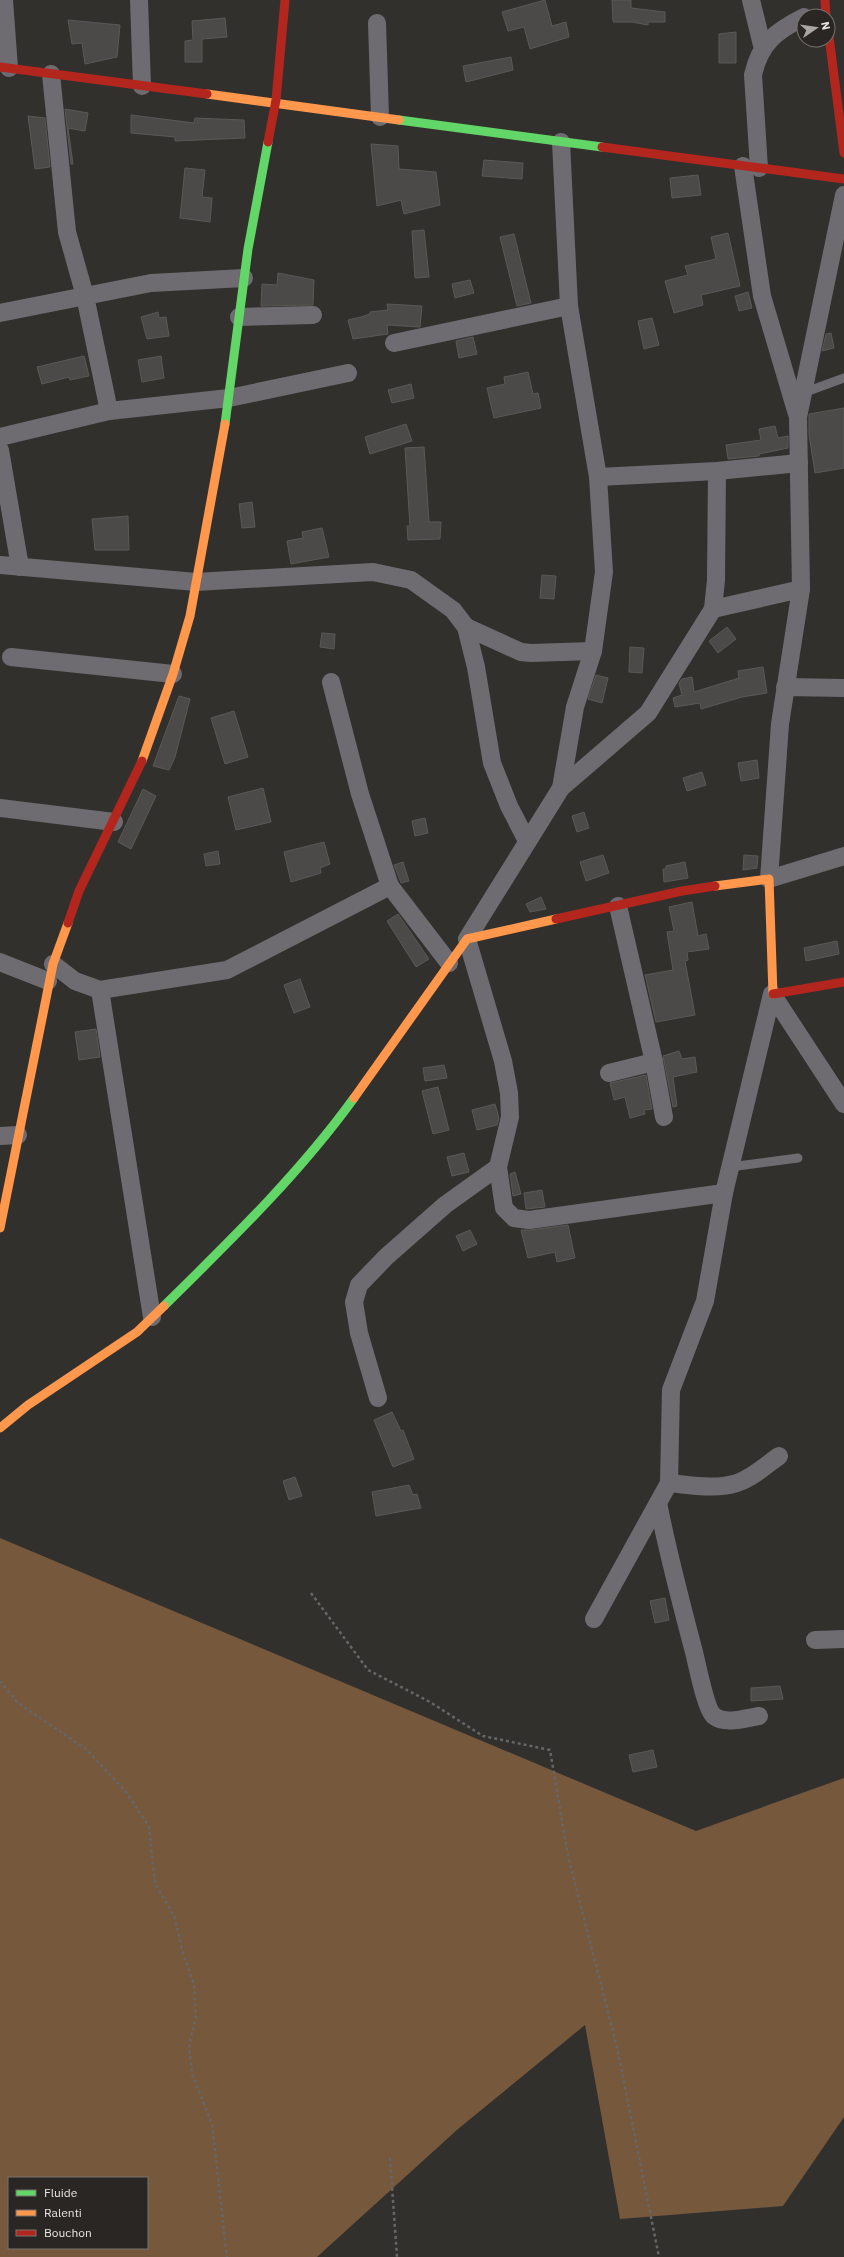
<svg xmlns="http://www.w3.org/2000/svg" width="844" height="2257" font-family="'IBM Plex Sans',sans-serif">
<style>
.forest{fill:#76583d;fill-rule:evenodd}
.building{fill:#4c4a48;stroke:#5b5957}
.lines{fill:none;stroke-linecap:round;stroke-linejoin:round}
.path{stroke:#676667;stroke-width:2.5;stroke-dasharray:3 3;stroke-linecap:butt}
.lane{stroke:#6e6c71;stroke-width:9}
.street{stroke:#6e6c71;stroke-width:18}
.fast{stroke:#63d668;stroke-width:9}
.slow{stroke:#ff974d;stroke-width:9}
.jam{stroke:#b3261e;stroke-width:9}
</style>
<rect width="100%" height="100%" fill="#32302d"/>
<path class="forest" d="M0,1538L696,1831L844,1778V2117L783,2206L620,2219L585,2025L458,2129L317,2257H0ZM9,2178H147V2248H9Z"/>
<g class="building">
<path d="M545,0L552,26L566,22L569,37L530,49L524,27L508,31L502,12Z"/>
<path d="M612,0H631V8L665,12V22H648V25L632,22H613Z"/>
<path d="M225,18L227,37L202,39V62H185V41L193,40L192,21Z"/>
<path d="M68,20L120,25L117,57L85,64L82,43L72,44Z"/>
<path d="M736,32V63H719V34Z"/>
<path d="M511,57L513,70L466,82L463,66Z"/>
<path d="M65,109L88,113L85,131L68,128L73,164H71Z"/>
<path d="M131,115L194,123L195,118L244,120L245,138L175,141V137L131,133Z"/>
<path d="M28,116L45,118L50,167L35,169Z"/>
<path d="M371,144L398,146L399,169L436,172L440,205L404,214L401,200L377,206Z"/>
<path d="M484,160L523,163L522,179L482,176Z"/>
<path d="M185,168L205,170L202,197L212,198L210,222L180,218Z"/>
<path d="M698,175L701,195L672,198L670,178Z"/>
<path d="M424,230L429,277L415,278L412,231Z"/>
<path d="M728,233L740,286L701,295L703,305L674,313L665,281L688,275L685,266L716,259L711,237Z"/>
<path d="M514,234L531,303L517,306L500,237Z"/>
<path d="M278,273L314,280L313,305L261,306L262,284L277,285Z"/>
<path d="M470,280L474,293L455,298L452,284Z"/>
<path d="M748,292L752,308L739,311L735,296Z"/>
<path d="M387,304L422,306L420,327L387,325L388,334L353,339L348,320L361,317L370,314V312L388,310Z"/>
<path d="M158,312L159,318L166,317L169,336L147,339L141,317Z"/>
<path d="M652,318L659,345L644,349L638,321Z"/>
<path d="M831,333L834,348L822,351L826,334Z"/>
<path d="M473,337L477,354L459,358L456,341Z"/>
<path d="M84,356L89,376L70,380L69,377L42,384L37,367Z"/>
<path d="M161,356L164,378L142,382L138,360Z"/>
<path d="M528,372L533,394L538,393L541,408L494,418L487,388L505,384L504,377Z"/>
<path d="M411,384L414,398L392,403L388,390Z"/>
<path d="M844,408V468L815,473L809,435V414Z"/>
<path d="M406,424L412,441L370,454L365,437Z"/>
<path d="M775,426L778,438L788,436V448L759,454V456L728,459L726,445L761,440L759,429Z"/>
<path d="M424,447L429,522H441L440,539L408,540L407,526H410L405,448Z"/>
<path d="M252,502L255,527L242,528L239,504Z"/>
<path d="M128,516L129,550H95L92,519Z"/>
<path d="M322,528L329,557L291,564L287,541L303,538L302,532Z"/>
<path d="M542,575L556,576L554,599L540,598Z"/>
<path d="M727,627L736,639L718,653L709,641Z"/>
<path d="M322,633L335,634L334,649L320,647Z"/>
<path d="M630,647L644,648L642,673L629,672Z"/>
<path d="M763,667L767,693L742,697L701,709L700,703L675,707L673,698L682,695L679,683L682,679L692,677L694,692L739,678L738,671Z"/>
<path d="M596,675L608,678L602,703L588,699Z"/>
<path d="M179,696L190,699L175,757L169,770L153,766Z"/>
<path d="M234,711L248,757L225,764L211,718Z"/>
<path d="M757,760L759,778L741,781L738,763Z"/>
<path d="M702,772L706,785L687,791L683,778Z"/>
<path d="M263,788L271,822L236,830L228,797Z"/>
<path d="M143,789L156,796L131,849L118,842Z"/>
<path d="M584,812L589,828L577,832L572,816Z"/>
<path d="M425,818L428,833L415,836L412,821Z"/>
<path d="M324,842L330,864L320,868L321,873L291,882L284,852Z"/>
<path d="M218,851L220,864L206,866L204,854Z"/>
<path d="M603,855L609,873L586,881L580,862Z"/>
<path d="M744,855L758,856L757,868L743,870Z"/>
<path d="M403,862L409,881L401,883L394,865Z"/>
<path d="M685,862L688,878L664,882L663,869H666V866Z"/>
<path d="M541,897L546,909L530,912L526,904Z"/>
<path d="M692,902L698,936L706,934L709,949L687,952L688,960L685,961L695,1015L656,1022L645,975L673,970L667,932L674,931L669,907Z"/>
<path d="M398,914L429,959L416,967L387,921Z"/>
<path d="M837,941L839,954L806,961L804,948Z"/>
<path d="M300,979L310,1007L294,1013L284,985Z"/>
<path d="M96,1029L100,1057L79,1060L75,1032Z"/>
<path d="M679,1051L682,1059L695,1057L697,1072L673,1077L677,1106L673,1107L663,1056Z"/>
<path d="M444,1065L447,1078L425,1081L423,1068Z"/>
<path d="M646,1075L652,1109L644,1110L645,1114L630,1118L625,1097L614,1100L610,1083Z"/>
<path d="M438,1087L449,1130L433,1134L422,1091Z"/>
<path d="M495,1104L499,1118L497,1125L477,1130L472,1110Z"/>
<path d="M464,1153L469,1172L452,1176L447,1157Z"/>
<path d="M515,1172L521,1194L513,1196L510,1174Z"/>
<path d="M542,1190L545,1207L526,1209L524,1193Z"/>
<path d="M568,1225L575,1258L557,1262L555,1252L528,1258L521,1230H530Z"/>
<path d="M470,1230L477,1244L463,1251L456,1236Z"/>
<path d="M392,1412L401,1431L403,1430L414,1459L393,1467L374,1420Z"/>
<path d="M295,1477L302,1496L289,1500L283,1481Z"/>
<path d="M409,1485L413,1495L417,1494L421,1508L376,1516L372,1492Z"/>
<path d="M665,1598L669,1620L655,1623L650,1601Z"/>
<path d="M780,1686L783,1699L751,1701V1688Z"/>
<path d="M653,1750L657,1767L633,1772L629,1755Z"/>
</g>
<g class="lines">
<g class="path">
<path d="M311,1593L368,1670L430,1702L483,1736L550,1750L568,1856L617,2047L659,2257"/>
<path d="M0,1681L18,1703L86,1749L127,1793L149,1827L155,1883L175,1918L183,1953L194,1984L196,2019L189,2044L192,2074L212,2124L227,2257"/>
<path d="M390,2158L397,2257"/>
</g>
<g class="lane">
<path d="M803,393L844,378"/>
<path d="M730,1167L798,1158"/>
</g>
<g class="street">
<path d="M4,0L9,68"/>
<path d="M139,0L142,86"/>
<path d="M751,0L763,49"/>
<path d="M377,23L380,117"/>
<path d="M51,74L67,232L85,296L109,411"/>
<path d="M743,166L762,296L797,414"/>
<path d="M759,168L753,75C760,43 776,31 804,17"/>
<path d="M844,195L798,417L801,589L780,724L769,879L844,856"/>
<path d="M0,313L151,283L244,278"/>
<path d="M239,317L313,315"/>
<path d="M394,343L569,306"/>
<path d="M0,437L109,411L229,398L348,373"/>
<path d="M0,450L20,567"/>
<path d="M717,471L716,580L713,609L648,713L561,788L467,939L503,1061L509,1093L510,1117L498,1167L504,1208L514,1218L529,1220L724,1193"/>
<path d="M598,477L717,471L799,463"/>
<path d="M0,565L196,582L373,572L411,580L453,610L466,627L476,667L492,763L509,806L527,841"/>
<path d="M713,609L801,589"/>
<path d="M466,627L521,652L531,653L593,651"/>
<path d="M11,657L173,674"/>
<path d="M331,682L360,794L390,886L449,963"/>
<path d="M785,687L844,688"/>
<path d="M561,788L575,707L593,651L604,572L598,477L569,306L561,142"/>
<path d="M0,808L114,822"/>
<path d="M618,906L654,1062L664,1117"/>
<path d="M0,962L48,981"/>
<path d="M53,964L75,981L100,990L227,970L390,886"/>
<path d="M100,990L152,1317"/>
<path d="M609,1073L654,1062"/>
<path d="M0,1136L18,1135"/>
<path d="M378,1398L359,1333L354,1302L359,1285L386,1257L445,1205L498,1167"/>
<path d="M669,1483C690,1485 717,1490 737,1483C753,1478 766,1465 779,1456"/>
<path d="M658,1503C668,1554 681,1603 694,1652C697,1664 706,1710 714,1716C725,1725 746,1718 759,1716"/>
<path d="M594,1619L669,1483L671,1390L705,1301L724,1193L772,994L844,1104"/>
<path d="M815,1640L844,1639"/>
</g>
<g class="fast">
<path d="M399,120L602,147"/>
<path d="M225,424L248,249L268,142"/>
<path d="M164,1306C231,1240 299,1174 354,1098"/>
</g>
<g class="slow">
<path d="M207,94L399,120"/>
<path d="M142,761L173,674L190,616L225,424"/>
<path d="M715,886L769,879L773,994"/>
<path d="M354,1098L467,939L556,919"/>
<path d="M0,1228L53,964L68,923"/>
<path d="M0,1428L28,1405L137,1332L164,1306"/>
</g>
<g class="jam">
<path d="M825,0L826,16"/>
<path d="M828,29L844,153"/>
<path d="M0,67L207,94"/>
<path d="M268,142L276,100L285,0"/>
<path d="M602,147L844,179"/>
<path d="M556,919L682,891L715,886"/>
<path d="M68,923L79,891L142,761"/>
<path d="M773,994L844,982"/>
</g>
</g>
<rect x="8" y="2177" width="140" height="72" fill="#292623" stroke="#767370"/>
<rect x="16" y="2190" width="20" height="6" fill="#63d668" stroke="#767370"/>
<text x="44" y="2197" font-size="12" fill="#e9e6e4">Fluide</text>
<rect x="16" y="2210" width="20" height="6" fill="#ff974d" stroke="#767370"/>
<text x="44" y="2217" font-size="12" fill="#e9e6e4">Ralenti</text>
<rect x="16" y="2230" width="20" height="6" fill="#b3261e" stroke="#767370"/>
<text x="44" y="2237" font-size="12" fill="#e9e6e4">Bouchon</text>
<g transform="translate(816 28) rotate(77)"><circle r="19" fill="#292623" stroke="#767370"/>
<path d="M0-3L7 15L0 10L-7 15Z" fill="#a9a6a4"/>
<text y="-6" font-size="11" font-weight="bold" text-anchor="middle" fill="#e9e6e4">N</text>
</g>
</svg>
